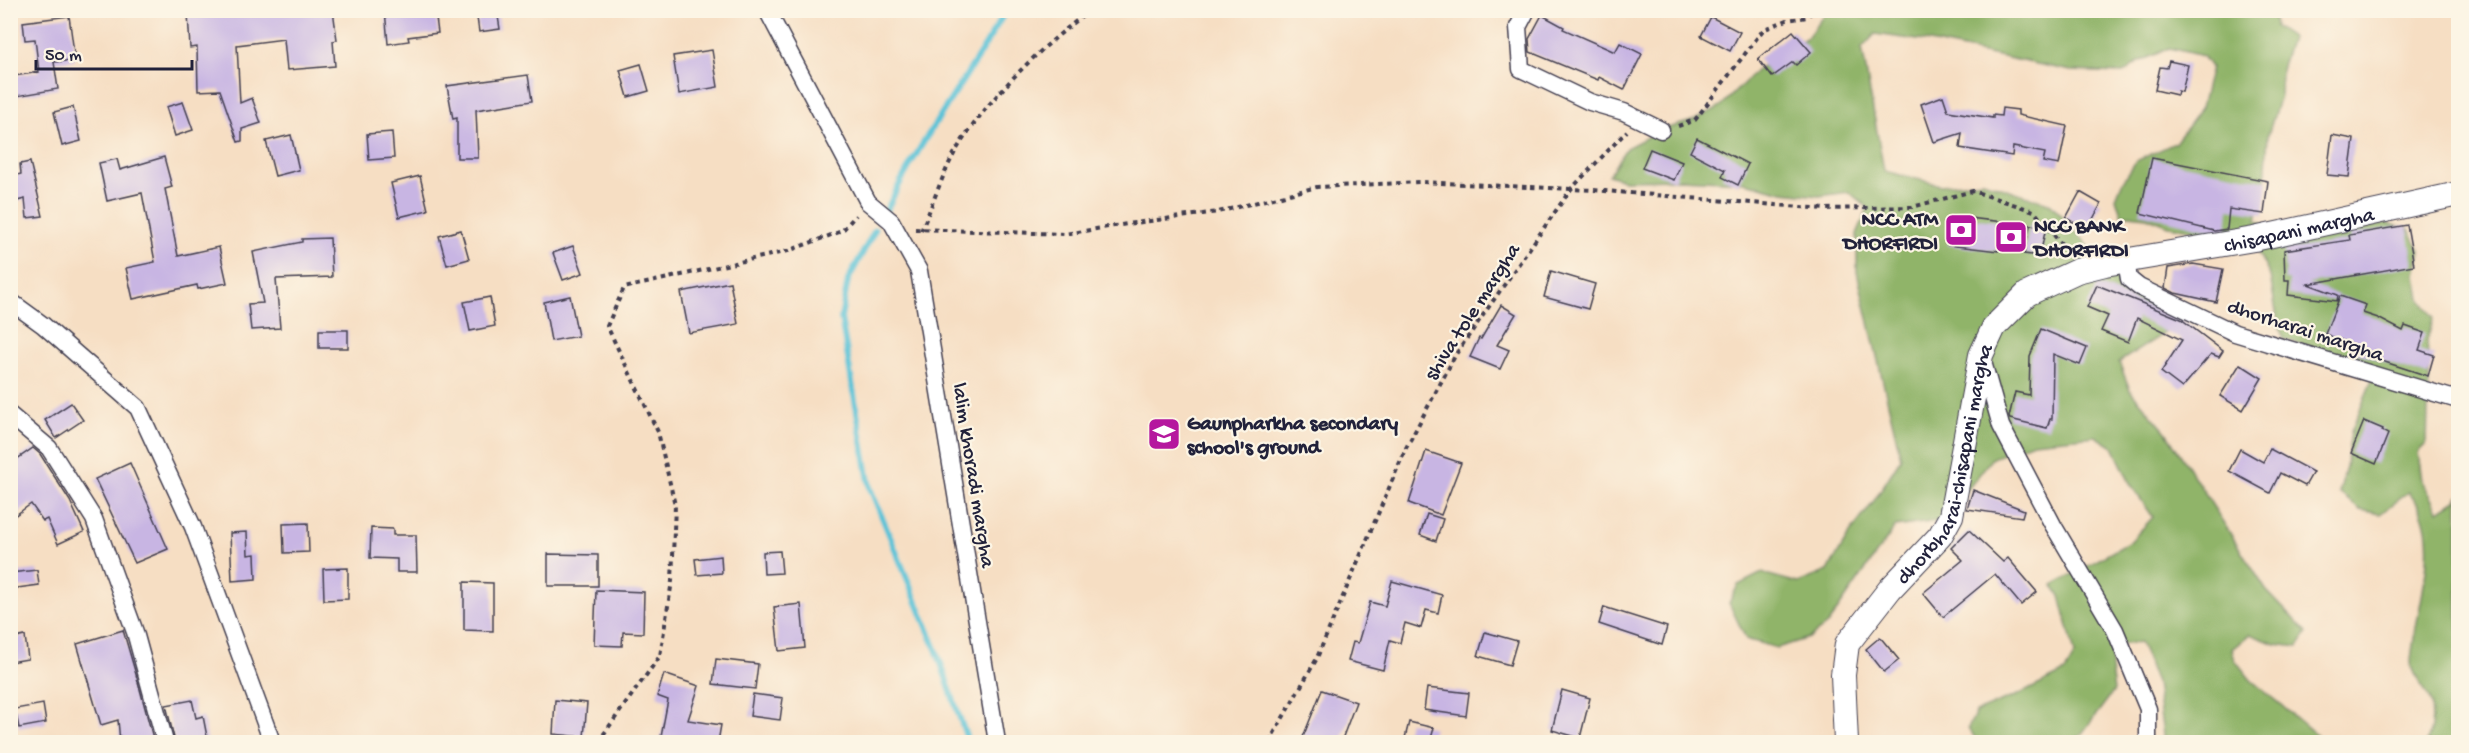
<svg xmlns="http://www.w3.org/2000/svg" width="2469" height="753" font-family="'Gochi Hand',sans-serif">
<style>
.forest{fill:#90b469;stroke:#596b52;stroke-width:1.5}
.lines{fill:none;stroke-linecap:round;stroke-linejoin:round}
.stream{stroke:#5ac2d7;stroke-width:6}
.building{fill:#c8b5e3}
.street-casing{stroke:#423e4f;stroke-width:19}
.secondary-casing{stroke:#423e4f;stroke-width:26}
.path{stroke:#423e4f;stroke-width:4;stroke-dasharray:4.5 4.5;stroke-linecap:butt}
.street{stroke:#fff;stroke-width:16}
.secondary{stroke:#fff;stroke-width:24}
.labels{text-anchor:middle;stroke-width:4.5;stroke-linejoin:round;paint-order:stroke}
.poi-label{font-size:21px;font-weight:bold;fill:#22223b;stroke:#fcf5e5;text-anchor:start}
.street-label{font-size:21px;fill:#22223b;stroke:#fcf5e5}
</style>
<rect width="100%" height="100%" fill="#fcf5e5"/>
<filter id="ink" filterUnits="userSpaceOnUse"><feTurbulence type="fractalNoise" baseFrequency=".0167" numOctaves="2"/><feDisplacementMap in="SourceGraphic" scale="12" xChannelSelector="R" yChannelSelector="G"/><feConvolveMatrix kernelMatrix="1 2 1 2 8 2 1 2 1" color-interpolation-filters="sRGB"/></filter>
<filter id="wash" filterUnits="userSpaceOnUse"><feTurbulence type="fractalNoise" baseFrequency=".008" numOctaves="4" result="noise"/><feDisplacementMap in="SourceGraphic" scale="24" xChannelSelector="R" yChannelSelector="G"/><feGaussianBlur stdDeviation="1.35" result="paint"/><feColorMatrix in="noise" values="0 0 0 0 0 0 0 0 0 0 0 0 0 0 0 0 0 1.4 0 .05"/><feComposite in="paint" operator="in"/></filter>
<g filter="url(#wash)">
<rect width="100%" height="100%" fill="#f6dec3"/>
<path class="forest" d="M1827,11H2273L2275,26L2291,37L2281,70L2280,96L2268,135L2265,185L2256,220L2287,233L2323,235L2386,223L2408,228L2420,250L2416,276L2420,299L2434,317L2427,340L2429,374L2427,443L2418,452L2422,481L2439,511L2456,500L2458,495V742H2426C2433,730 2434,707 2427,694C2421,682 2411,675 2411,662C2414,610 2448,536 2409,492L2380,514L2361,510L2339,493L2346,467L2351,432L2374,375L2367,364L2284,339L2278,324L2270,276L2252,241L2169,226L2147,217L2121,214L2116,198L2122,183L2136,161L2175,143L2201,108L2211,67L2203,56L2169,48L2139,62L2123,73L2071,71L1925,41L1875,34L1862,48L1884,171L1941,185L1983,181L2051,204L2116,277L2181,319L2157,338L2119,362L2130,390L2166,432L2266,590L2307,633L2298,647L2275,644L2250,634L2232,649L2235,660L2251,680L2325,742H2164L2156,683L2140,642L2112,646L2111,669L2114,691L2080,736L2071,742H1978L1968,728L1976,712L2020,694L2065,672L2075,654L2060,596L2053,585L2130,542L2153,517L2131,485L2113,447L2096,436L2033,442L1992,458L1944,520L1895,527L1828,624L1809,638L1777,648L1746,639L1729,603L1738,585L1762,573L1798,583L1828,571L1850,533L1872,504L1901,458L1857,272V234L1868,208L1849,192L1819,196L1783,192L1745,182L1680,179L1623,180L1609,175L1626,148L1661,130L1695,120L1721,106L1759,68L1806,39Z"/>
<g class="lines">
<g class="stream">
<path d="M887,209C920,139 968,78 1006,10"/>
<path d="M875,230L848,280L841,318L870,488L936,649L966,736V742"/>
</g>
</g>
<g id="blocks">
<g class="building">
<path d="M227,10H333L337,40L333,41L335,66L287,70L284,39L237,45L240,103L252,98L261,123L242,129V141L238,142L220,90L198,91L197,47L190,48L188,13Z"/>
<path d="M385,10H435L438,33L408,37L409,41L388,44Z"/>
<path d="M476,10H497L500,29L479,32Z"/>
<path d="M1542,15L1564,27L1563,29L1615,52L1620,43L1642,54L1624,90L1599,77L1598,80L1530,52L1529,39Z"/>
<path d="M69,16L75,60L54,62L58,89L17,96L14,76L39,72L35,39L25,40L23,22Z"/>
<path d="M1711,17L1740,32L1730,51L1701,36Z"/>
<path d="M1793,31L1811,52L1796,65L1793,62L1772,77L1758,59Z"/>
<path d="M712,50L718,87L679,94L673,56Z"/>
<path d="M2169,61L2188,65L2182,92L2178,91L2177,95L2155,90L2160,67L2167,68Z"/>
<path d="M641,64L649,91L628,97L620,70Z"/>
<path d="M528,75L532,101L476,110L478,158H457V118L453,119L447,86Z"/>
<path d="M1943,96L1948,111L1993,118V115L2001,116L2002,108L2018,110V115L2067,126L2059,165L2043,162L2045,153L2013,147L2012,156L1960,148L1962,133L1934,142L1921,104Z"/>
<path d="M183,102L193,130L175,136L166,107Z"/>
<path d="M73,107L81,141L62,146L54,112Z"/>
<path d="M392,132L394,158L369,160L367,134Z"/>
<path d="M291,135L299,170L275,176L266,141Z"/>
<path d="M2332,135L2354,139L2349,177L2327,175Z"/>
<path d="M1697,138L1748,164L1738,185L1722,177L1725,170L1690,152Z"/>
<path d="M1650,149L1682,162L1674,180L1642,168Z"/>
<path d="M164,157L172,187L165,189L178,256L219,247L227,283L198,289L197,285L133,299L126,268L155,262L142,193L107,201L99,163L117,159L120,170Z"/>
<path d="M2152,158L2268,181L2264,214L2229,209L2227,229L2214,231L2140,213Z"/>
<path d="M30,162L43,216L27,218L25,199L17,201L11,177L21,174L20,164Z"/>
<path d="M420,176L428,210L399,217L391,183Z"/>
<path d="M2080,192L2101,204L2087,230L2066,218Z"/>
<path d="M1952,216L2003,222L1998,251L1948,245Z"/>
<path d="M2030,225L2046,227L2040,256L2024,254Z"/>
<path d="M2407,225L2414,265L2308,284L2338,295L2337,301L2288,295L2289,280H2285L2284,250L2350,240L2349,235Z"/>
<path d="M461,230L469,259L447,265L439,236Z"/>
<path d="M330,238L332,277L276,279L280,328L251,330L248,304L263,303L253,252L302,242V239Z"/>
<path d="M573,246L583,273L563,280L553,253Z"/>
<path d="M2193,264L2223,269L2216,302L2175,293L2165,288L2168,268Z"/>
<path d="M1551,271L1595,284L1588,309L1544,297Z"/>
<path d="M730,282L738,324L689,333L681,292Z"/>
<path d="M2097,285L2181,319L2223,351L2219,357L2211,354L2182,388L2161,372L2182,340L2137,318L2128,342L2101,331L2108,316L2087,307Z"/>
<path d="M570,296L578,336L551,341L544,302Z"/>
<path d="M2340,296L2366,305L2363,313L2378,318L2403,331L2405,326L2425,333L2419,350L2434,355L2428,376L2351,351L2354,345L2325,334Z"/>
<path d="M490,297L495,326L470,331L464,302Z"/>
<path d="M1501,305L1516,314L1497,345L1509,350L1500,369L1470,357L1479,338L1481,339Z"/>
<path d="M2041,329L2087,348L2080,365L2053,354L2052,419H2050L2047,428L2010,419L2009,417L2015,392L2029,395L2030,356Z"/>
<rect x="319" y="330" width="29" height="18"/>
<path d="M2240,364L2262,378L2243,410L2220,396Z"/>
<path d="M71,403L83,420L56,438L45,420Z"/>
<path d="M2364,421L2383,429L2382,431L2388,434L2376,464L2351,453Z"/>
<path d="M33,448L40,454L70,501L84,532L58,544L47,519L43,521L31,504L10,519V464Z"/>
<path d="M2240,449L2263,462L2270,449L2313,472L2305,486L2280,473L2270,493L2229,471Z"/>
<path d="M1426,451L1461,463L1441,515L1409,503Z"/>
<path d="M130,463L168,549L135,563L95,479Z"/>
<path d="M1973,490L2024,510L2022,517L1967,509Z"/>
<path d="M1427,514L1443,519L1436,541L1420,535Z"/>
<path d="M308,523L309,552L284,553L283,524Z"/>
<path d="M371,528L393,529V535H416L417,572H397V559L370,558Z"/>
<path d="M1969,530L2003,562L2008,558L2037,592L2021,605L1995,574L1943,617L1923,593L1963,560L1951,548Z"/>
<path d="M247,532L248,555L255,554L256,579L232,581L230,533Z"/>
<path d="M780,551L782,573L764,574L763,552Z"/>
<path d="M548,554L598,555V586H548Z"/>
<path d="M721,556L722,573L697,575L695,559Z"/>
<path d="M348,568V599L324,600L323,569Z"/>
<path d="M37,570L39,585L10,589V573Z"/>
<path d="M1392,581L1442,595L1438,613L1426,610L1421,628L1405,623L1400,643L1390,640L1383,670L1348,661L1353,642L1358,643L1370,602L1385,606Z"/>
<path d="M464,582L493,583V631L464,630Z"/>
<path d="M596,590L644,592L643,633L623,632L622,646L594,645Z"/>
<path d="M801,604L805,648L779,651L774,607Z"/>
<path d="M1604,607L1667,627L1662,645L1599,624Z"/>
<path d="M123,630L137,678L154,742H120L118,720L101,725L77,644Z"/>
<path d="M1485,632L1517,641L1510,665L1478,656Z"/>
<path d="M25,636L28,659L10,662V639Z"/>
<path d="M1880,637L1899,660L1884,672L1866,649Z"/>
<path d="M716,659L758,664L755,689L713,684Z"/>
<path d="M664,674L699,686L688,720L721,725L718,742H660L668,700L657,696Z"/>
<path d="M1427,688L1469,693L1466,716L1424,710Z"/>
<path d="M1322,690L1356,702L1341,742H1301Z"/>
<path d="M1562,690L1590,698L1580,738L1552,730Z"/>
<path d="M753,694L783,698L780,720L750,716Z"/>
<path d="M192,700L196,718L203,716L208,742H175L166,705Z"/>
<path d="M555,700L587,703L584,737L553,734Z"/>
<path d="M43,704L46,723L19,728L15,709Z"/>
<path d="M1409,722L1434,728L1430,742H1404Z"/>
</g>
</g>
</g>
<g filter="url(#ink)">
<use href="#blocks" fill-opacity="0" stroke="#423e4f" stroke-width="1.5"/>
<g class="lines">
<defs>
<g id="street">
<path d="M767,10L868,202L891,221L919,271L997,742"/>
<path d="M1527,10L1518,27L1521,69L1590,102L1624,112L1661,130"/>
<path d="M2126,261L2129,279L2139,287L2235,333L2458,400"/>
<path d="M10,301L43,325L138,408L193,527L272,742"/>
<path d="M1983,362L2001,426L2053,525L2115,630L2148,709V742"/>
<path d="M10,415L49,448L94,519L135,632L165,742"/>
</g>
<g id="secondary">
<path id="s1" d="M1846,742L1843,675L1847,644L1890,589L1940,536L1951,516L1981,355L1994,327L2027,294L2077,271L2105,264L2254,239L2458,194"/>
</g>
</defs>
<use href="#street" class="street-casing"/>
<use href="#secondary" class="secondary-casing"/>
<g class="path">
<path d="M1678,126L1695,120L1763,30L1787,20L1808,17L1812,10"/>
<path d="M915,229L1065,234L1127,224L1218,212L1317,187L1421,182L1593,190L1825,209L1912,207L1973,191L2034,211L2068,252"/>
<path d="M921,231C932,206 941,178 954,154C984,102 1042,45 1091,10"/>
<path d="M598,742L660,656L672,581L675,505L658,432L607,326L624,288L788,251L842,231L856,215"/>
<path d="M1269,742L1316,660L1406,448L1456,354L1571,189L1627,131"/>
</g>
<use href="#street" class="street"/>
<use href="#secondary" class="secondary"/>
</g>
</g>
<defs>
<symbol id="bank-square" viewBox="-11 -11 22 22"><rect x="-9" y="-9" width="18" height="18" rx="4" fill="#b5179e" stroke="#fcf5e5"/><path d="M-6-4H6V4H-6ZM0-2.3a2.3 2.3 0 1 0 0 4.6a2.3 2.3 0 1 0 0-4.6Z" fill="#fff"/></symbol>
<symbol id="school-square" viewBox="-11 -11 22 22"><rect x="-9" y="-9" width="18" height="18" rx="4" fill="#b5179e" stroke="#fcf5e5"/><path d="M0-5L7-2L0 1L-7-2ZM-4 1L0 2.5L4 1V4Q0 6-4 4Z" fill="#fff"/></symbol>
</defs>
<g fill-rule="evenodd">
<use href="#bank-square" x="1942" y="211" width="38" height="38"/>
<use href="#bank-square" x="1992" y="218" width="38" height="38"/>
<use href="#school-square" x="1145" y="415" width="38" height="38"/>
</g>
<g class="labels">
<g class="poi-label">
<text x="1938" y="225" text-anchor="end">NCC ATM<tspan x="1938" dy="24">DHORFIRDI</tspan></text>
<text x="2034" y="232">NCC BANK<tspan x="2034" dy="24">DHORFIRDI</tspan></text>
<text x="1187" y="429">Gaunpharkha secondary<tspan x="1187" dy="24">school's ground</tspan></text>
</g>
<g class="street-label">
<text dy="7" stroke="none"><textPath href="#s1" startOffset="786">chisapani margha</textPath></text>
<text transform="translate(1471 311) rotate(-57)" y="7">shiva tole margha</text>
<text transform="translate(2306 329) rotate(18)" y="7">dhorharai margha</text>
<text dy="7" stroke="none"><textPath href="#s1" startOffset="310">dhorbharai-chisapani margha</textPath></text>
<text transform="translate(975 475) rotate(81)" y="7">lalim khoradi margha</text>
</g>
</g>
<rect width="2469" height="753" fill="none" stroke="#fcf5e5" stroke-width="36"/>
<path d="M36 60v9h156v-9" fill="none" stroke="#22223b" stroke-width="3"/>
<text x="45" y="60" font-size="18" fill="#22223b" stroke="#fcf5e5" stroke-width="4.5" paint-order="stroke">50 m</text>
</svg>
